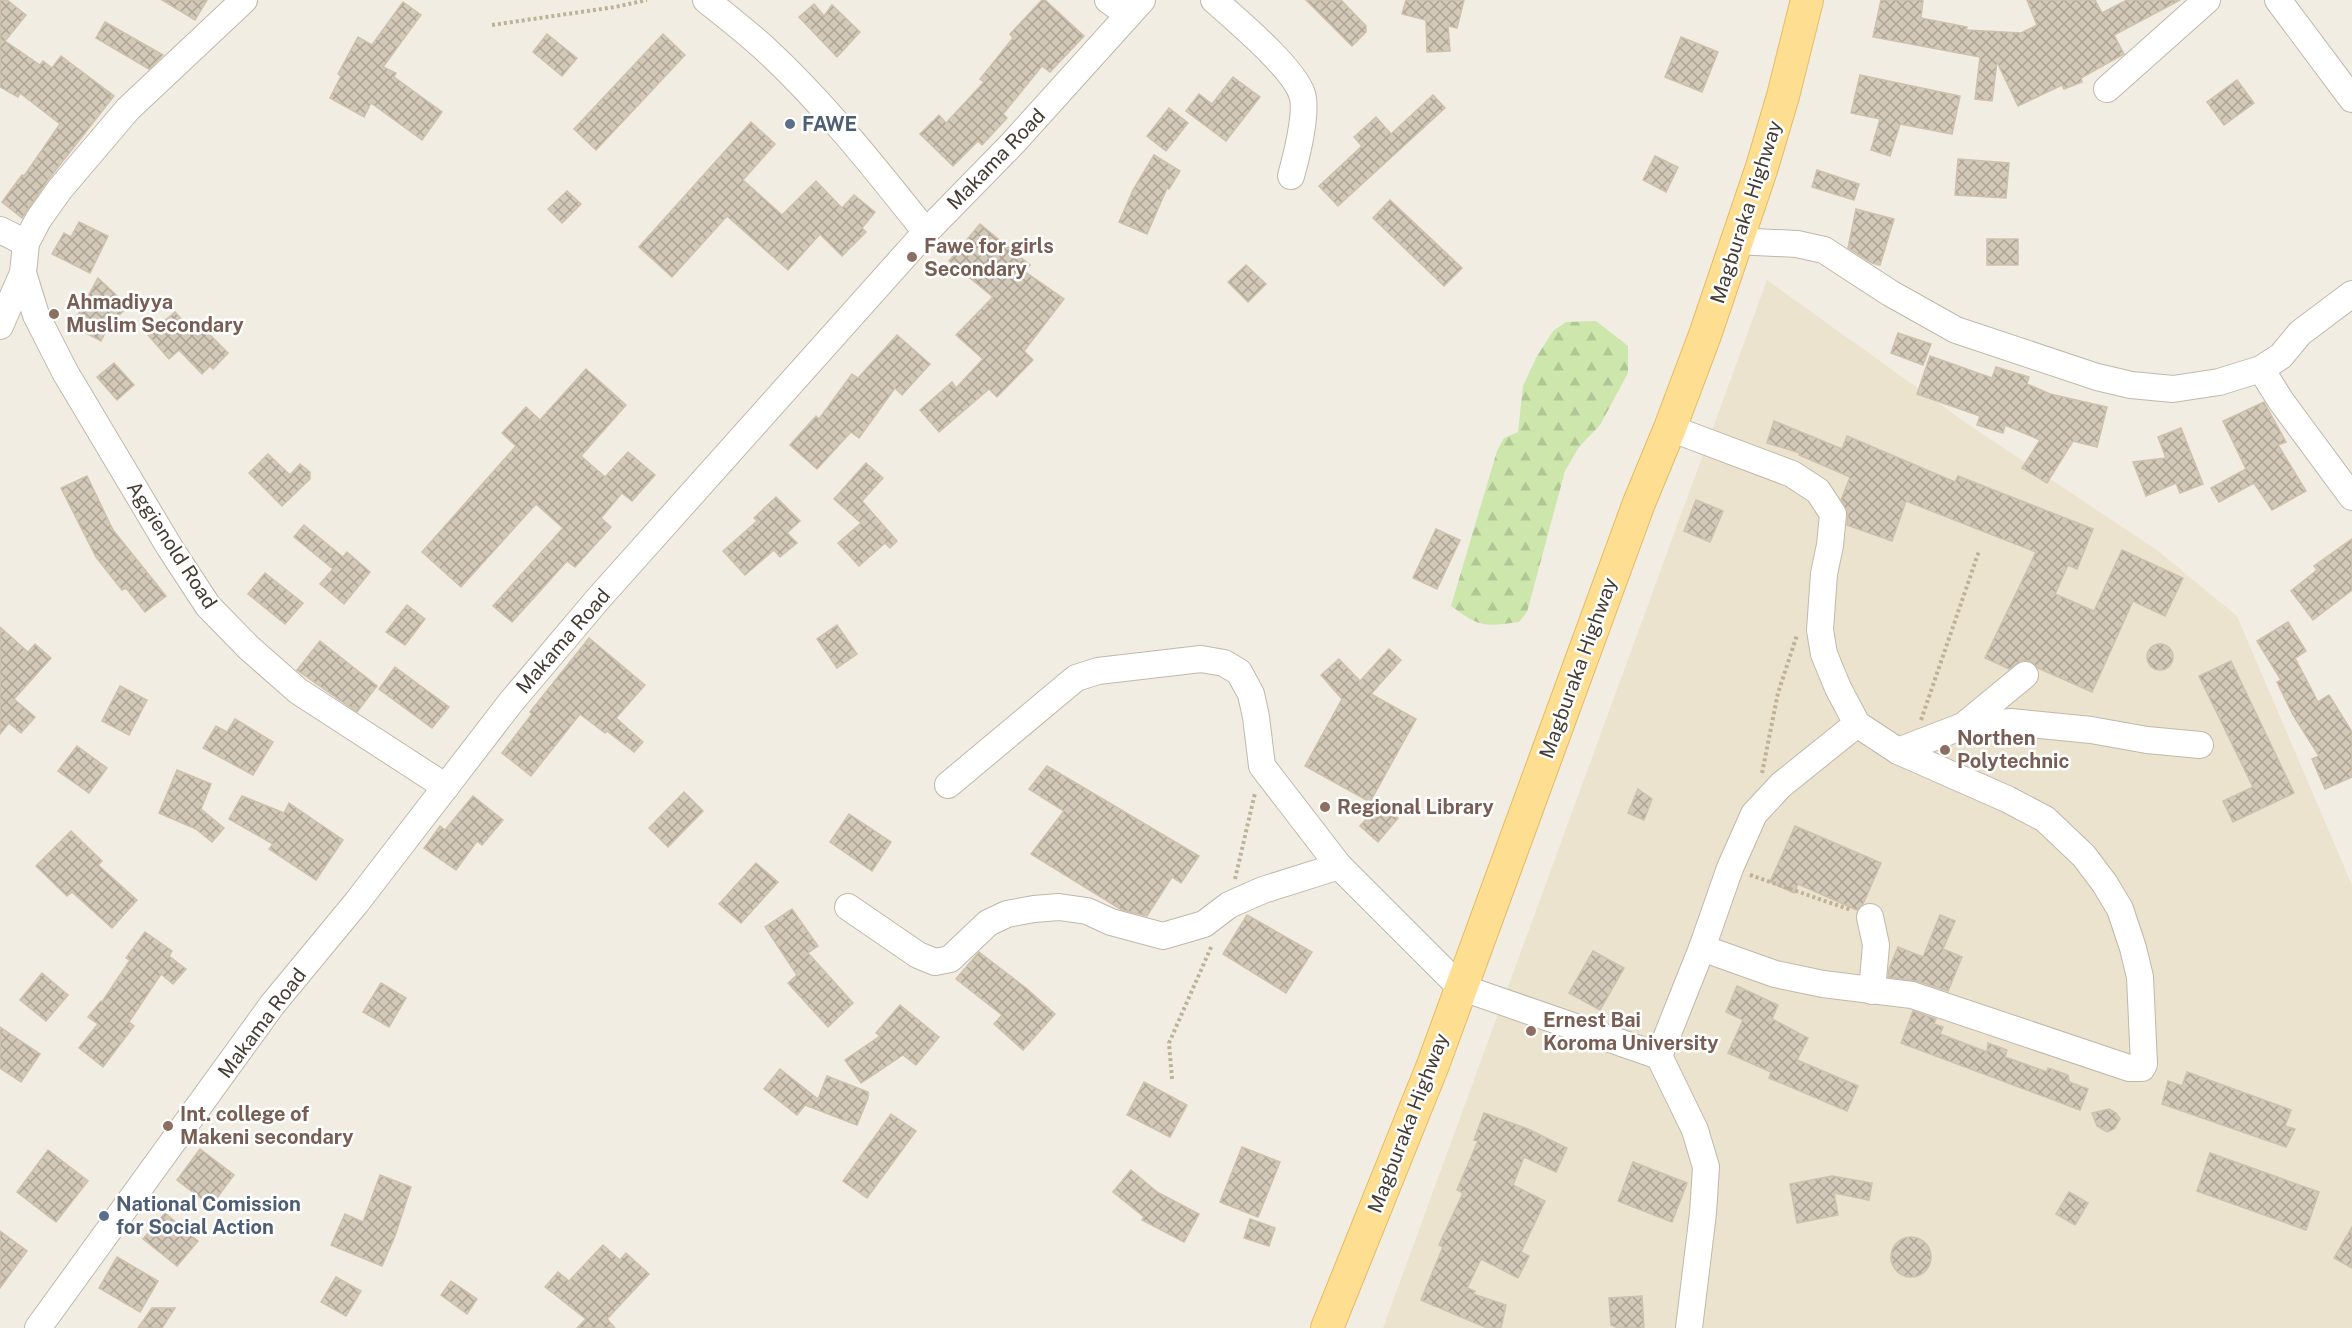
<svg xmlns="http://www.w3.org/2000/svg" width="2352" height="1328" font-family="'Public Sans',sans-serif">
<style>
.education{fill:#ebe3cd}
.forest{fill:url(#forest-firs)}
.building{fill:url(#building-cross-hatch);stroke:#cec1ac;stroke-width:1.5}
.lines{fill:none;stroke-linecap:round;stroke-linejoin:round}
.minor-casing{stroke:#c0b8a9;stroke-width:28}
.major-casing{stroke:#e3bb61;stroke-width:34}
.path{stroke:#bfb198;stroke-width:4;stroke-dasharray:3 3;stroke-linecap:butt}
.minor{stroke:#fff;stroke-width:26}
.major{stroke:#fede90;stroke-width:32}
.service-dot{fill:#5c6f8a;stroke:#fff;stroke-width:2}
.education-dot{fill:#8d6e63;stroke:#fff;stroke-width:2}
.labels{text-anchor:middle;stroke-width:5;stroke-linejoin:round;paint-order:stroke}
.service-label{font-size:20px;font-weight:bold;fill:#4e5e75;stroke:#fff;text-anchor:start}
.street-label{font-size:20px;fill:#443d34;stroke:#fff}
.education-label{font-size:20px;font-weight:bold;fill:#785e54;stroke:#fff;text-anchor:start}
</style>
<defs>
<pattern id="forest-firs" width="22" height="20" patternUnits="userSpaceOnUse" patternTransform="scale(1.5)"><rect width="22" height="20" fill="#cce6ac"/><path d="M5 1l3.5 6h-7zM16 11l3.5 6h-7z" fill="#b0c695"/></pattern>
<pattern id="building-cross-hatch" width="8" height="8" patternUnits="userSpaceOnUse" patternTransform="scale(1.5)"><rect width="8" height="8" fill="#d3c9b9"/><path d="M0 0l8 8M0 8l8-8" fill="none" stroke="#ada497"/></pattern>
</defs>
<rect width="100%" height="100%" fill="#f2ede3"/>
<path class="education" d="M1767,280L1972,427L2157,550L2237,616L2352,885V1328H1383Z"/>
<path class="forest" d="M1596,321L1628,346V373L1600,425L1579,447L1565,471L1527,612L1519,622C1483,627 1480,627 1451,606L1497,451L1504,438L1518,432L1523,386L1536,358L1553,331L1566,322Z"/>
<g class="building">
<path d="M0,0H7L26,15L5,41L40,65L43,61L52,68L61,56L114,96L48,180L22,218L2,202L22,175L24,176L60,124L20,93L18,97L0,87Z"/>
<path d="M162,0H207L195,20Z"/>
<path d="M1042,0H1045L1084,36L1050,72L1042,66L1003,114L1007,118L982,145L978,141L953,166L920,134L939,115L946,123L984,82L980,79L1013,38L1010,34Z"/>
<path d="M1306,0H1341L1366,26V32L1352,46Z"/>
<path d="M1406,0H1464L1457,28L1448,26L1450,51L1427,52L1426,20L1402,14Z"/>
<path d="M1881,0H1923L1921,18L1967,27L1966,30L2021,33L2037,25L2027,0H2095L2102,13L2127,0H2180L2114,35L2124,54L2081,78L2082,82L2064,89L2062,85L2018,106L1997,62L1992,101L1975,99L1980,57L1873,37Z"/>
<path d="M403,2L421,15L383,67L396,73L394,77L442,112L422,140L371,103L364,117L330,98L341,76L338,74L358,37L372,45Z"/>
<path d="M814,4L824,16L832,5L860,32L837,57L799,17Z"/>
<path d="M105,22L163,55L149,69L96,38Z"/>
<path d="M547,34L577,58L562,76L533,52Z"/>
<path d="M663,34L685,55L596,150L574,129Z"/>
<path d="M1681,37L1718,52L1702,92L1665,77Z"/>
<path d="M1860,75L1960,96L1952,134L1900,124L1890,156L1871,150L1880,119L1851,113Z"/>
<path d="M1233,77L1260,97L1226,141L1186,111L1199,94L1212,104Z"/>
<path d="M2237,80L2254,103L2224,125L2207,102Z"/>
<path d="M1433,95L1445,108L1338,206L1319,186L1362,146L1354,137L1376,117L1391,134Z"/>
<path d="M1169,108L1188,123L1166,151L1147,136Z"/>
<path d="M751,122L775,144L743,180L782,215L816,181L842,208L854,195L875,212L862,228L866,232L842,256L820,234L788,270L727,216L672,277L639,247Z"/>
<path d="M1154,155L1180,171L1169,189L1167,188L1147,234L1119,222L1133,190Z"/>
<path d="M1655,156L1678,167L1666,192L1643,180Z"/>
<path d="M1958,159L2009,163L2006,198L1955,195Z"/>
<path d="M1817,170L1859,184L1854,200L1812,187Z"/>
<path d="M567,191L581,204L562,223L548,209Z"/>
<path d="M1390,200L1462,268L1444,286L1373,218Z"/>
<path d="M1856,209L1894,219L1880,265L1872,263L1848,248Z"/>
<path d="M79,222L108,236L90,273L52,254L64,233L71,237Z"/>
<path d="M980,224L1030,265L1024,271L1064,299L1024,351L1033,360L997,397L989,389L939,432L920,410L952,382L956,388L983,359L956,335L993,297L949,261Z"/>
<rect x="1987" y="239" width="31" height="26"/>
<path d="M1246,265L1266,284L1248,302L1228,282Z"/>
<path d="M98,278L128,306L108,327L101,341L72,326Z"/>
<path d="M175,312L198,337L205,330L228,353L213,369L210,366L202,374L179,350L169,359L148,335Z"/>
<path d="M1898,333L1931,344L1923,365L1891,353Z"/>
<path d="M897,335L930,364L902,395L895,388L859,438L851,432L817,469L790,445L816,416L819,419L852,374L858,378Z"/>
<path d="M1930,356L1992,378L1996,367L2029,377L2027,384L2050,394L2107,407L2097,447L2073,441L2047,483L2022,468L2040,440L2005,425L2003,433L1977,425L1980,416L1917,394Z"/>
<path d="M114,363L134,385L117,400L97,377Z"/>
<path d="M586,369L626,405L581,456L605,477L628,452L655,475L632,501L622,493L601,518L611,527L575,567L567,561L512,622L493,606L563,528L536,504L461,587L422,552L516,446L502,433L526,407L540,420Z"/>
<path d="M2264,402L2286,442L2278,445L2306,491L2272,510L2254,483L2219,502L2211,488L2246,469L2223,421Z"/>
<path d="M1774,421L1842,449L1847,436L1955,482L1958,476L2093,529L2077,569L2068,565L2055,594L2094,611L2122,550L2183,578L2165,616L2133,601L2092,692L2038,668L2030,661L2022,660L2009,669L1985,658L2036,552L1906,501L1892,541L1847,525L1848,515L1841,500L1850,477L1799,455L1800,453L1767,443Z"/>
<path d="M2181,428L2203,484L2180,493L2176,483L2146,496L2133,462L2166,458L2158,437Z"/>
<path d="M268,454L290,475L300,464L310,472V479L282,506L249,473Z"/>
<path d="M866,463L883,478L862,501L897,541L890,548L885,543L859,566L838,543L861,523L834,499Z"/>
<path d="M87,476L113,530L166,596L145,612L126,588L122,590L96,557L61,488Z"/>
<path d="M776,497L800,521L787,533L797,543L780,557L774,550L745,575L723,551L757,521L754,518Z"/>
<path d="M1696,500L1723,511L1710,542L1684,531Z"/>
<path d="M304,525L343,557L347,552L370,572L344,604L320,584L333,569L294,537Z"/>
<path d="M1436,529L1460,540L1437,589L1413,578Z"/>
<path d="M2352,539V590L2313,620L2291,591L2317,570L2314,566Z"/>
<path d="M265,573L303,603L285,624L248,594Z"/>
<path d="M407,605L425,619L405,645L386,632Z"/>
<path d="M2288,622L2306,651L2295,658L2318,702L2329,695L2352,732V777L2325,789L2312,759L2319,756L2293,715L2277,682L2281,680L2257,641Z"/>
<path d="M837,625L857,654L837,668L817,639Z"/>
<path d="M0,627L28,652L35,644L51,658L14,699L35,717L21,733L9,723L0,734Z"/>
<path d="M589,638L645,685L616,718L643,742L634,752L607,731L605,733L580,714L531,776L502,753L532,714L530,712Z"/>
<path d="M320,641L377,686L357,712L297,670Z"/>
<circle cx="2160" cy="657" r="13"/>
<path d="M1389,649L1401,660L1371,694L1416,719L1370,802L1305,766L1342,699L1321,675L1339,659L1360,681Z"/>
<path d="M2231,661L2294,793L2233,822L2223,801L2253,787L2199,676Z"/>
<path d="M395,667L449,707L432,728L379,689Z"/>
<path d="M120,686L147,700L129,735L102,721Z"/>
<path d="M235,719L273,742L253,775L203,748L216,726L227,732Z"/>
<path d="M77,746L107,768L89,793L58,771Z"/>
<path d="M1047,766L1199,856L1181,883L1172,877L1147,916L1122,910L1031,854L1064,811L1029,789Z"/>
<path d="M177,770L211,784L201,809L224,828L212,842L196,829L159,813Z"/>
<path d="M1638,789L1652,799L1644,820L1628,813Z"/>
<path d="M684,792L703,811L668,847L649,828Z"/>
<path d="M242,796L284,813L289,803L343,840L316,880L269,849L273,844L229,819Z"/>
<path d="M473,796L503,820L482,845L477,841L456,870L424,848L440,826L445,830Z"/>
<path d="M1380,803L1398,818L1378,842L1360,826Z"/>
<path d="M849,814L891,842L872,871L830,842Z"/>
<path d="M1795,826L1881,863L1863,904L1857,910L1798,884L1794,893L1770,882Z"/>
<path d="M71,831L102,861L98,865L137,900L112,928L72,892L67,896L36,866Z"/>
<path d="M756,863L778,882L741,923L719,904Z"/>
<path d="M792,909L818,946L808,953L853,1003L828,1027L788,983L797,975L765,927Z"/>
<path d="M1247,915L1312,952L1286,993L1223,954Z"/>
<path d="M1940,915L1955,921L1943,949L1962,957L1948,991L1917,981L1888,977L1889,969L1898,947L1923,957Z"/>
<path d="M145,932L172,951L169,956L186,969L173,984L161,974L129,1022L134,1026L103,1067L79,1048L98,1024L88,1017L101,1001L102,1002L130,960L126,958Z"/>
<path d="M1593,951L1624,968L1600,1010L1569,993Z"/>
<path d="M979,952L1026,988L1055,1014L1023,1050L994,1024L1002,1015L956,979Z"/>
<path d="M42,973L68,995L46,1021L20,1000Z"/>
<path d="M381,983L406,998L389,1027L363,1012Z"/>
<path d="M1737,986L1778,1005L1772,1019L1808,1038L1797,1060L1858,1086L1847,1111L1769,1078L1771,1072L1728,1053L1743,1020L1726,1012Z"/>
<path d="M900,1005L939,1037L916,1065L903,1055L861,1083L845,1060L880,1036L876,1033Z"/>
<path d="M1913,1011L1936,1019L1934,1024L1943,1027L1940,1034L1987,1052L1988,1043L2007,1050L2005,1057L2047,1072L2048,1068L2068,1075L2069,1082L2088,1089L2080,1110L1901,1043Z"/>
<path d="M0,1027L40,1054L21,1082L0,1068Z"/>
<path d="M780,1069L818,1099L827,1076L868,1092V1098L857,1125L805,1105L797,1115L764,1089Z"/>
<path d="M2187,1072L2291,1110L2285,1126L2295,1129L2286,1147L2162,1104L2168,1081L2182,1086Z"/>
<path d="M1144,1082L1187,1105L1170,1137L1127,1115Z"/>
<path d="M2109,1109L2116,1113L2120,1119L2114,1129L2107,1132L2097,1126L2092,1113Z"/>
<path d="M1484,1113L1528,1129L1567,1148L1556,1172L1524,1157L1513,1185L1545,1201L1521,1252L1529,1256L1518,1278L1481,1259L1467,1288L1475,1291L1473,1294L1506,1305L1501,1328H1487L1421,1300L1443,1247L1439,1245L1463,1193L1457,1190L1478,1141L1474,1140Z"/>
<path d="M891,1114L916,1131L867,1198L843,1181Z"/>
<path d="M1242,1147L1280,1162L1258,1217L1220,1202Z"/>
<path d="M200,1149L234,1175L211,1206L177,1180Z"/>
<path d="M48,1150L88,1181L56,1222L17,1192Z"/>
<path d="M2210,1153L2319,1192L2306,1230L2197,1191Z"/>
<path d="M1633,1162L1687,1183L1672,1222L1618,1201Z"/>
<path d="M1131,1170L1157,1192L1199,1214L1184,1242L1142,1220L1144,1217L1113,1192Z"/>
<path d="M380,1175L411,1187L395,1236L382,1266L331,1245L345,1214L363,1222Z"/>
<path d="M1832,1176L1872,1183L1869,1200L1834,1193L1838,1215L1797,1223L1790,1184Z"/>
<path d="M2069,1192L2088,1203L2075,1225L2056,1214Z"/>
<path d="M165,1213L198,1241L177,1266L143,1239Z"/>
<path d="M1250,1219L1275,1228L1269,1246L1244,1238Z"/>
<path d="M2352,1227V1268L2334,1258Z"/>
<path d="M0,1231L27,1251L0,1288Z"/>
<circle cx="1911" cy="1257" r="20"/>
<path d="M603,1245L620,1260L626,1253L649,1274L607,1319L615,1328H577L586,1319L545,1287L558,1272L569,1281Z"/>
<path d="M117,1257L158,1281L140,1312L99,1288Z"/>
<path d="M336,1277L361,1291L346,1316L321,1302Z"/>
<path d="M451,1281L477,1299L467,1314L441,1295Z"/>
<path d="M1642,1296L1644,1328H1618L1611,1325L1609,1298Z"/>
<path d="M152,1308H175L162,1328H138Z"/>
</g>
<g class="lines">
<defs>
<g id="minor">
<path d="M244,0L128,109L60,189L38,220L26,243L23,273L36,315L65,372L170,548L208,606L248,647L298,691L446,787"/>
<path d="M706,0C725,15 744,30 763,47C823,102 875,168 926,232"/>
<path d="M1108,0L1128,14"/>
<path d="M1214,0C1237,21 1292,66 1302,94C1308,112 1296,158 1291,176"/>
<path d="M2278,0L2352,99"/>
<path d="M2107,89L2207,0"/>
<path d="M0,230L26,243"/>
<path d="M1735,241L1797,244L1824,250L1890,293L1956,330L2097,377L2131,385L2173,389L2219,382L2261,369L2281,356L2300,333L2352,294"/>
<path d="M0,326L23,273"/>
<path d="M2261,369L2281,401L2352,497"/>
<path d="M1670,428L1792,474L1818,491L1833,514L1830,545L1824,574L1820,630L1824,654L1838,688L1857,724L1898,751L2007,799L2045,819L2084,856L2105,884L2120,909L2133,948L2140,977L2144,1064L2142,1068H2129L1912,995L1823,984L1775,974L1702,948"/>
<path d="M1963,726L2025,675"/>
<path d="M1898,751L1963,726L2011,722L2091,730L2147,740L2200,745"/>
<path d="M948,785L1076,678L1098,671L1201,659L1224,663L1239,672L1251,694L1256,717L1262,766L1339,866L1460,987L1659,1056L1695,1130L1706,1167L1703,1213L1689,1328"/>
<path d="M848,907L918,955L935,962L950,959L988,923L1007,914L1034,909L1059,907L1087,911L1111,922L1163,936L1204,924L1229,905L1263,890L1339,866"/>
<path d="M1870,917L1876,945L1872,991"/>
<path d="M1659,1056L1702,948L1730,868L1754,814L1781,785L1857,724"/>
<path d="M38,1328L272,1005L357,902L511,702L598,599L926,232L1013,143L1142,0"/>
</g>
<path id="major" d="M1327,1328L1433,1065L1639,503L1670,428L1705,335L1762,167L1783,96L1807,0"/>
</defs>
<use href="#minor" class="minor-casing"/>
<use href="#major" class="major-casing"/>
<g class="path">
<path d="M492,25L615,7L647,0"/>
<path d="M1921,720L1979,551"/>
<path d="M1762,773L1778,693L1797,635"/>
<path d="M1750,875L1851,910"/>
<path d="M1235,879L1255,793"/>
<path d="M1172,1079L1169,1043L1212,945"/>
</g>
<use href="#minor" class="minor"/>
<use href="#major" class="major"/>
</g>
<g class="service-dot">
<circle cx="790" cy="124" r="6"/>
<circle cx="104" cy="1216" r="6"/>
</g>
<g class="education-dot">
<circle cx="912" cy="257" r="6"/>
<circle cx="54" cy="314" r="6"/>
<circle cx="1945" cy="750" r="6"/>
<circle cx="1325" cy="807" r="6"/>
<circle cx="1531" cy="1031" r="6"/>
<circle cx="168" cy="1126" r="6"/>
</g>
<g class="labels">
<g class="service-label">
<text x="802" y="131">FAWE</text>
<text x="116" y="1211">National Comission<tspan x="116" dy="23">for Social Action</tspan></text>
</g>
<g class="street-label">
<text transform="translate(996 159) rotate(-46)" y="7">Makama Road</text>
<text transform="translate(1746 212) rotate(-72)" y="7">Magburaka Highway</text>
<text transform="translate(172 545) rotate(57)" y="7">Aggienold Road</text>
<text transform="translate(563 641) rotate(-49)" y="7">Makama Road</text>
<text transform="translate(1578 668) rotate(-70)" y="7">Magburaka Highway</text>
<text transform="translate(262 1023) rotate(-53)" y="7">Makama Road</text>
<text transform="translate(1408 1123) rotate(-69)" y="7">Magburaka Highway</text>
</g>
<g class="education-label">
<text x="924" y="253">Fawe for girls<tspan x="924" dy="23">Secondary</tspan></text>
<text x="66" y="309">Ahmadiyya<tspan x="66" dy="23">Muslim Secondary</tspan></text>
<text x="1957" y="745">Northen<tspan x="1957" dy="23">Polytechnic</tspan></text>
<text x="1337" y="814">Regional Library</text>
<text x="1543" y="1027">Ernest Bai<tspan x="1543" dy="23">Koroma University</tspan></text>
<text x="180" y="1121">Int. college of<tspan x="180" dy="23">Makeni secondary</tspan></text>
</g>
</g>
</svg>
